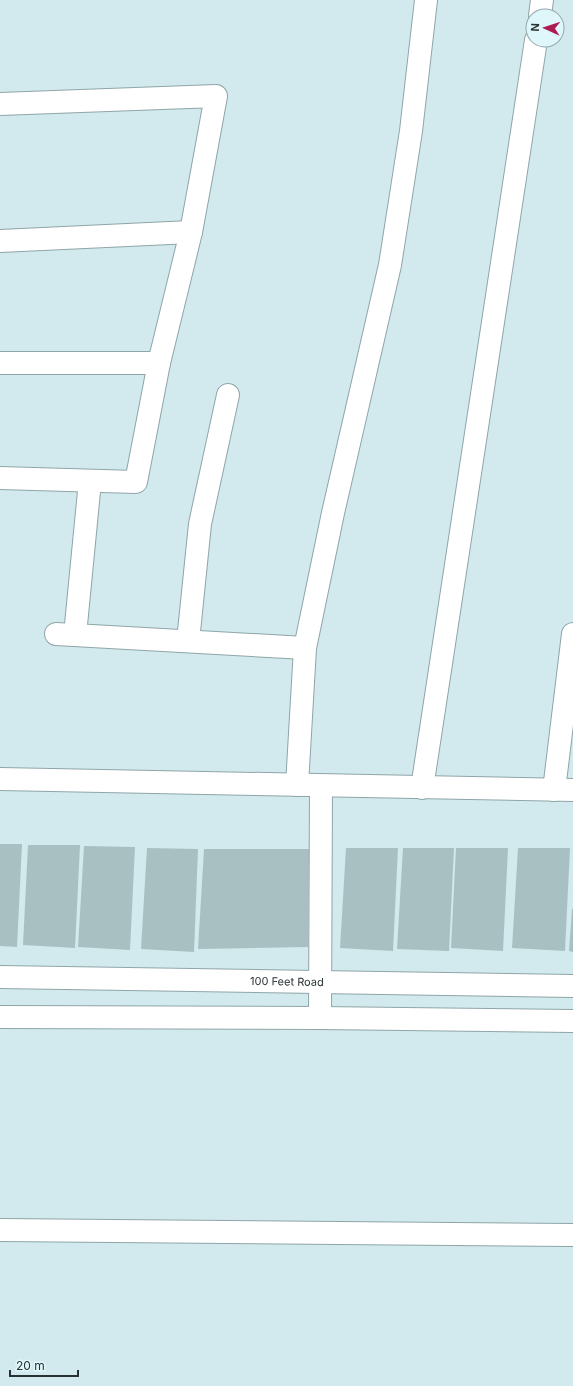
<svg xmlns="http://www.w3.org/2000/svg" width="573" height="1386" font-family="Inter,sans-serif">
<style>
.building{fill:#a9c0c3}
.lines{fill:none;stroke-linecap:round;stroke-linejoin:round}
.street-casing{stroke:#8fa5a8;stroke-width:24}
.secondary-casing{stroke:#8fa5a8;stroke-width:24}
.street{stroke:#fff;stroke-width:22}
.secondary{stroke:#fff;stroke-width:22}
.labels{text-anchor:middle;stroke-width:4;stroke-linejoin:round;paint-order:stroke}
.street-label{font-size:11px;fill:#283233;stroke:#dff7fa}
</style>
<rect width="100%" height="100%" fill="#d2eaed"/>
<g class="building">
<path d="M0,844H22L17,947L0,946Z"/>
<path d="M28,845H80L75,948L23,945Z"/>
<path d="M84,846L135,847L130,950L78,947Z"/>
<path d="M147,848L198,849L194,952L141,949Z"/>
<path d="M346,848H398L393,951L340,948Z"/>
<path d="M403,848H454L449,951L397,949Z"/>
<path d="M456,848H508L503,951L451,948Z"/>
<path d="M518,848H570L565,951L512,948Z"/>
<path d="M204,849H309L308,947L198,949Z"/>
<path d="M572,909H573V952L569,951Z"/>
</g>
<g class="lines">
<defs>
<g id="street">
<path d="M540,16L542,0"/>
<path d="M0,104L216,96L191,232L159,363L136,482L0,478"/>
<path d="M0,241L191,232"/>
<path d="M0,363H159"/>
<path d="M56,634L305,648"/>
<path d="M75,635L90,481"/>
<path d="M188,641L200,524L228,395"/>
<path d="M0,779L573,790"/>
<path d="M297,785L305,648L333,513L390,265L411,131L426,0"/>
<path d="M422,788L536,40"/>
<path d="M554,790L573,634"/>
<path d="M320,1018L321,786"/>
<path d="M0,1230L573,1235"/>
</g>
<g id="secondary">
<path id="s1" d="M0,977L573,986"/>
<path d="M0,1017L320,1018L573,1021"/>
</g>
</defs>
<use href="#street" class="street-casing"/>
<use href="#secondary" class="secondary-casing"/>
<use href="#street" class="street"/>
<use href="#secondary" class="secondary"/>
</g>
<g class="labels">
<g class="street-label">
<text dy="4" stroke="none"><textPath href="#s1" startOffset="287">100 Feet Road</textPath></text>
</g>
</g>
<g transform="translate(545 28) rotate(273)"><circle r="19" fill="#dff7fa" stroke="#96a8aa"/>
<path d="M0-3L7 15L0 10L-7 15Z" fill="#ac1b51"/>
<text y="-6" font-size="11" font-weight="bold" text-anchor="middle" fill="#283233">N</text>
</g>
<path d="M10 1370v6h68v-6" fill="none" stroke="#283233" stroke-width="2"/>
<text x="16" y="1370" font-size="12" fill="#283233" stroke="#dff7fa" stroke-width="3" paint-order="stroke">20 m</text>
</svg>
